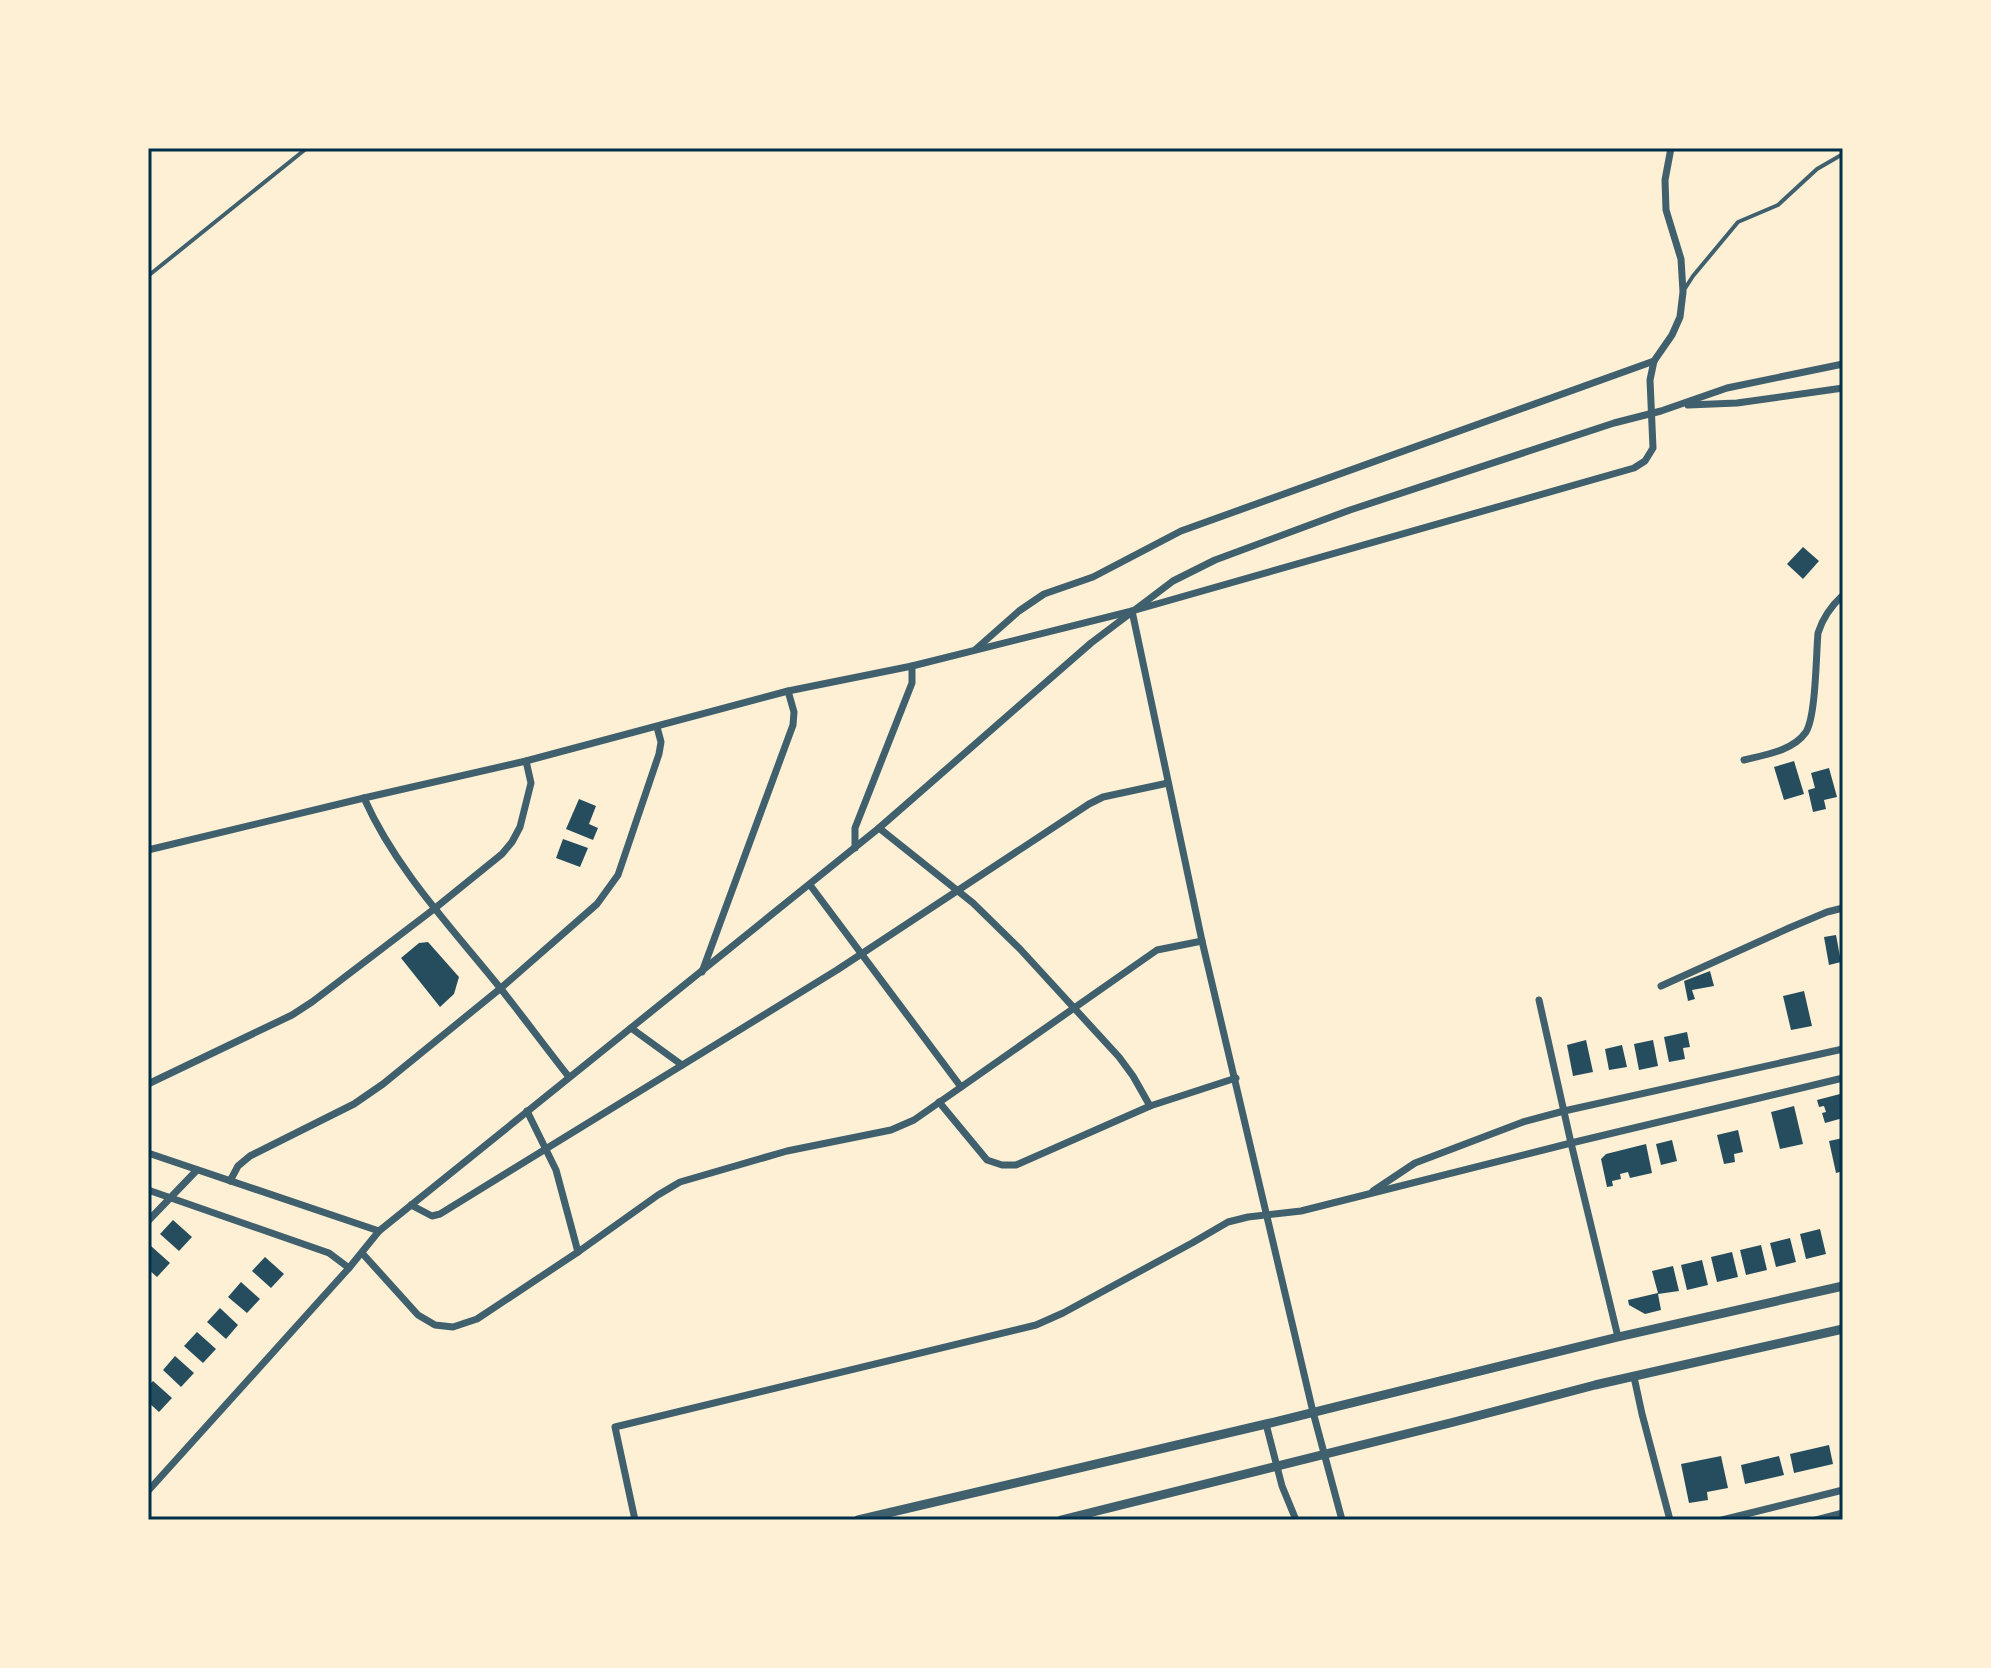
<svg xmlns="http://www.w3.org/2000/svg" width="1991" height="1668" font-family="Raleway,sans-serif">
<style>
.building{fill:#264d5e}
.lines{fill:none;stroke-linecap:round;stroke-linejoin:round}
.service{stroke:#3f606c;stroke-width:4}
.minor{stroke:#3f606c;stroke-width:7}
.tertiary{stroke:#3f606c;stroke-width:9}
.neatline{fill:none;stroke:#003049;stroke-width:3}
</style>
<rect width="100%" height="100%" fill="#fdf0d5"/>
<g class="building">
<path d="M1803,547L1819,561L1803,579L1787,564Z"/>
<path d="M1794,761L1804,794L1784,800L1774,767Z"/>
<path d="M1829,768L1837,797L1824,800L1826,809L1813,812L1808,790L1815,788L1811,773Z"/>
<path d="M579,799L596,806L589,824L598,828L593,840L566,829Z"/>
<path d="M563,839L588,848L580,867L556,858Z"/>
<path d="M1836,935L1841,962L1829,965L1824,937Z"/>
<path d="M428,942L459,977L454,994L440,1007L401,958L419,943Z"/>
<path d="M1710,971L1714,986L1692,990L1695,999L1688,1001L1684,981Z"/>
<path d="M1804,991L1812,1026L1791,1030L1783,996Z"/>
<path d="M1687,1032L1690,1047L1683,1048L1685,1059L1669,1062L1664,1037Z"/>
<path d="M1586,1040L1593,1072L1573,1076L1567,1045Z"/>
<path d="M1653,1040L1658,1066L1639,1070L1634,1044Z"/>
<path d="M1622,1045L1627,1067L1609,1070L1605,1049Z"/>
<path d="M1840,1094L1843,1106V1118L1825,1123L1822,1113L1826,1112L1824,1106L1819,1107L1817,1100Z"/>
<path d="M1794,1106L1803,1144L1780,1149L1771,1112Z"/>
<path d="M1738,1130L1743,1152L1734,1154L1735,1162L1724,1164L1717,1135Z"/>
<path d="M1843,1138V1171L1836,1173L1829,1141Z"/>
<path d="M1672,1140L1677,1161L1661,1165L1656,1144Z"/>
<path d="M1646,1144L1652,1173L1630,1178L1628,1172L1620,1174L1621,1179L1612,1181L1613,1186L1607,1187L1601,1159L1606,1154Z"/>
<path d="M173,1220L192,1237L179,1251L160,1234Z"/>
<path d="M1820,1229L1826,1254L1806,1259L1800,1234Z"/>
<path d="M1790,1238L1796,1262L1776,1267L1770,1243Z"/>
<path d="M1761,1245L1767,1270L1746,1275L1740,1250Z"/>
<path d="M151,1246L170,1263L157,1277L148,1269V1249Z"/>
<path d="M1732,1252L1738,1277L1717,1282L1711,1257Z"/>
<path d="M265,1257L284,1274L271,1288L252,1271Z"/>
<path d="M1702,1260L1708,1285L1687,1290L1681,1265Z"/>
<path d="M1673,1266L1679,1291L1658,1294L1661,1310L1645,1314L1629,1305L1628,1300L1658,1293L1652,1271Z"/>
<path d="M241,1282L260,1299L247,1313L228,1297Z"/>
<path d="M220,1308L238,1325L226,1339L207,1322Z"/>
<path d="M197,1332L216,1349L203,1363L184,1346Z"/>
<path d="M175,1356L194,1373L181,1387L163,1370Z"/>
<path d="M153,1381L172,1398L159,1412L148,1402V1386Z"/>
<path d="M1829,1445L1833,1464L1794,1473L1790,1454Z"/>
<path d="M1721,1456L1728,1488L1707,1492L1708,1500L1689,1503L1681,1464Z"/>
<path d="M1779,1456L1784,1475L1745,1484L1741,1465Z"/>
</g>
<g class="lines">
<g class="service">
<path d="M148,276L307,148"/>
<path d="M1684,290L1693,276L1738,222L1778,205L1817,169L1843,154"/>
</g>
<g class="minor">
<path d="M1688,405L1737,403L1843,388"/>
<path d="M1132,611L1202,941L1313,1412L1342,1520"/>
<path d="M976,649L1019,611L1044,594L1093,577L1181,531L1654,361"/>
<path d="M1744,760C1764,755 1793,751 1806,732C1816,716 1816,655 1818,633C1823,617 1831,606 1843,595"/>
<path d="M364,798C396,870 452,928 501,989C524,1018 546,1048 569,1077"/>
<path d="M879,828L973,903L1020,949L1119,1057L1133,1076L1150,1106"/>
<path d="M855,848V828L912,683V666"/>
<path d="M148,850L364,798L526,761L788,691L912,666L1132,611L1634,468L1645,461L1653,448L1650,380L1654,361L1672,335L1680,317L1683,292L1681,259L1666,210L1665,180L1671,148"/>
<path d="M810,885L961,1087"/>
<path d="M702,972L793,725L794,712L788,691"/>
<path d="M1661,986L1789,928L1827,912L1843,908"/>
<path d="M1539,1000L1571,1143L1618,1337"/>
<path d="M631,1028L682,1065"/>
<path d="M148,1084L292,1015L312,1002L434,909L502,854L512,842L520,827L531,783L526,761"/>
<path d="M939,1102L987,1160L1002,1165H1016L1150,1106L1236,1078"/>
<path d="M527,1111L556,1170L578,1252"/>
<path d="M148,1153L379,1231"/>
<path d="M230,1181L238,1166L250,1156L354,1104L383,1084L501,988L597,904L618,875L659,754L661,742L657,727"/>
<path d="M148,1190L329,1253L349,1268"/>
<path d="M1373,1191L1415,1163L1523,1122L1564,1111L1843,1049"/>
<path d="M411,1205L432,1216L440,1214L837,970L1089,804L1103,797L1168,783"/>
<path d="M148,1221L197,1170"/>
<path d="M362,1253L418,1315L435,1325L453,1327L477,1319L578,1252L658,1195L680,1182L787,1151L891,1130L914,1120L1157,950L1202,941"/>
<path d="M1634,1377L1642,1414L1670,1520"/>
<path d="M1266,1424L1282,1486L1296,1520"/>
<path d="M148,1491L349,1268L379,1231L879,828L1091,643L1173,581L1215,560L1350,510L1614,423L1661,411L1727,388L1843,364"/>
<path d="M635,1520L615,1427L1036,1325L1063,1313L1192,1243L1228,1222L1248,1217L1301,1211L1571,1143L1843,1078"/>
<path d="M1722,1520L1843,1490"/>
<path d="M1816,1520L1843,1513"/>
</g>
<g class="tertiary">
<path d="M858,1520L1266,1424L1618,1337L1843,1286"/>
<path d="M1061,1520L1454,1422L1595,1385L1843,1329"/>
</g>
</g>
<rect width="1991" height="1668" fill="none" stroke="#fdf0d5" stroke-width="300"/>
<rect x="150" y="150" width="1691" height="1368" class="neatline"/>
</svg>
